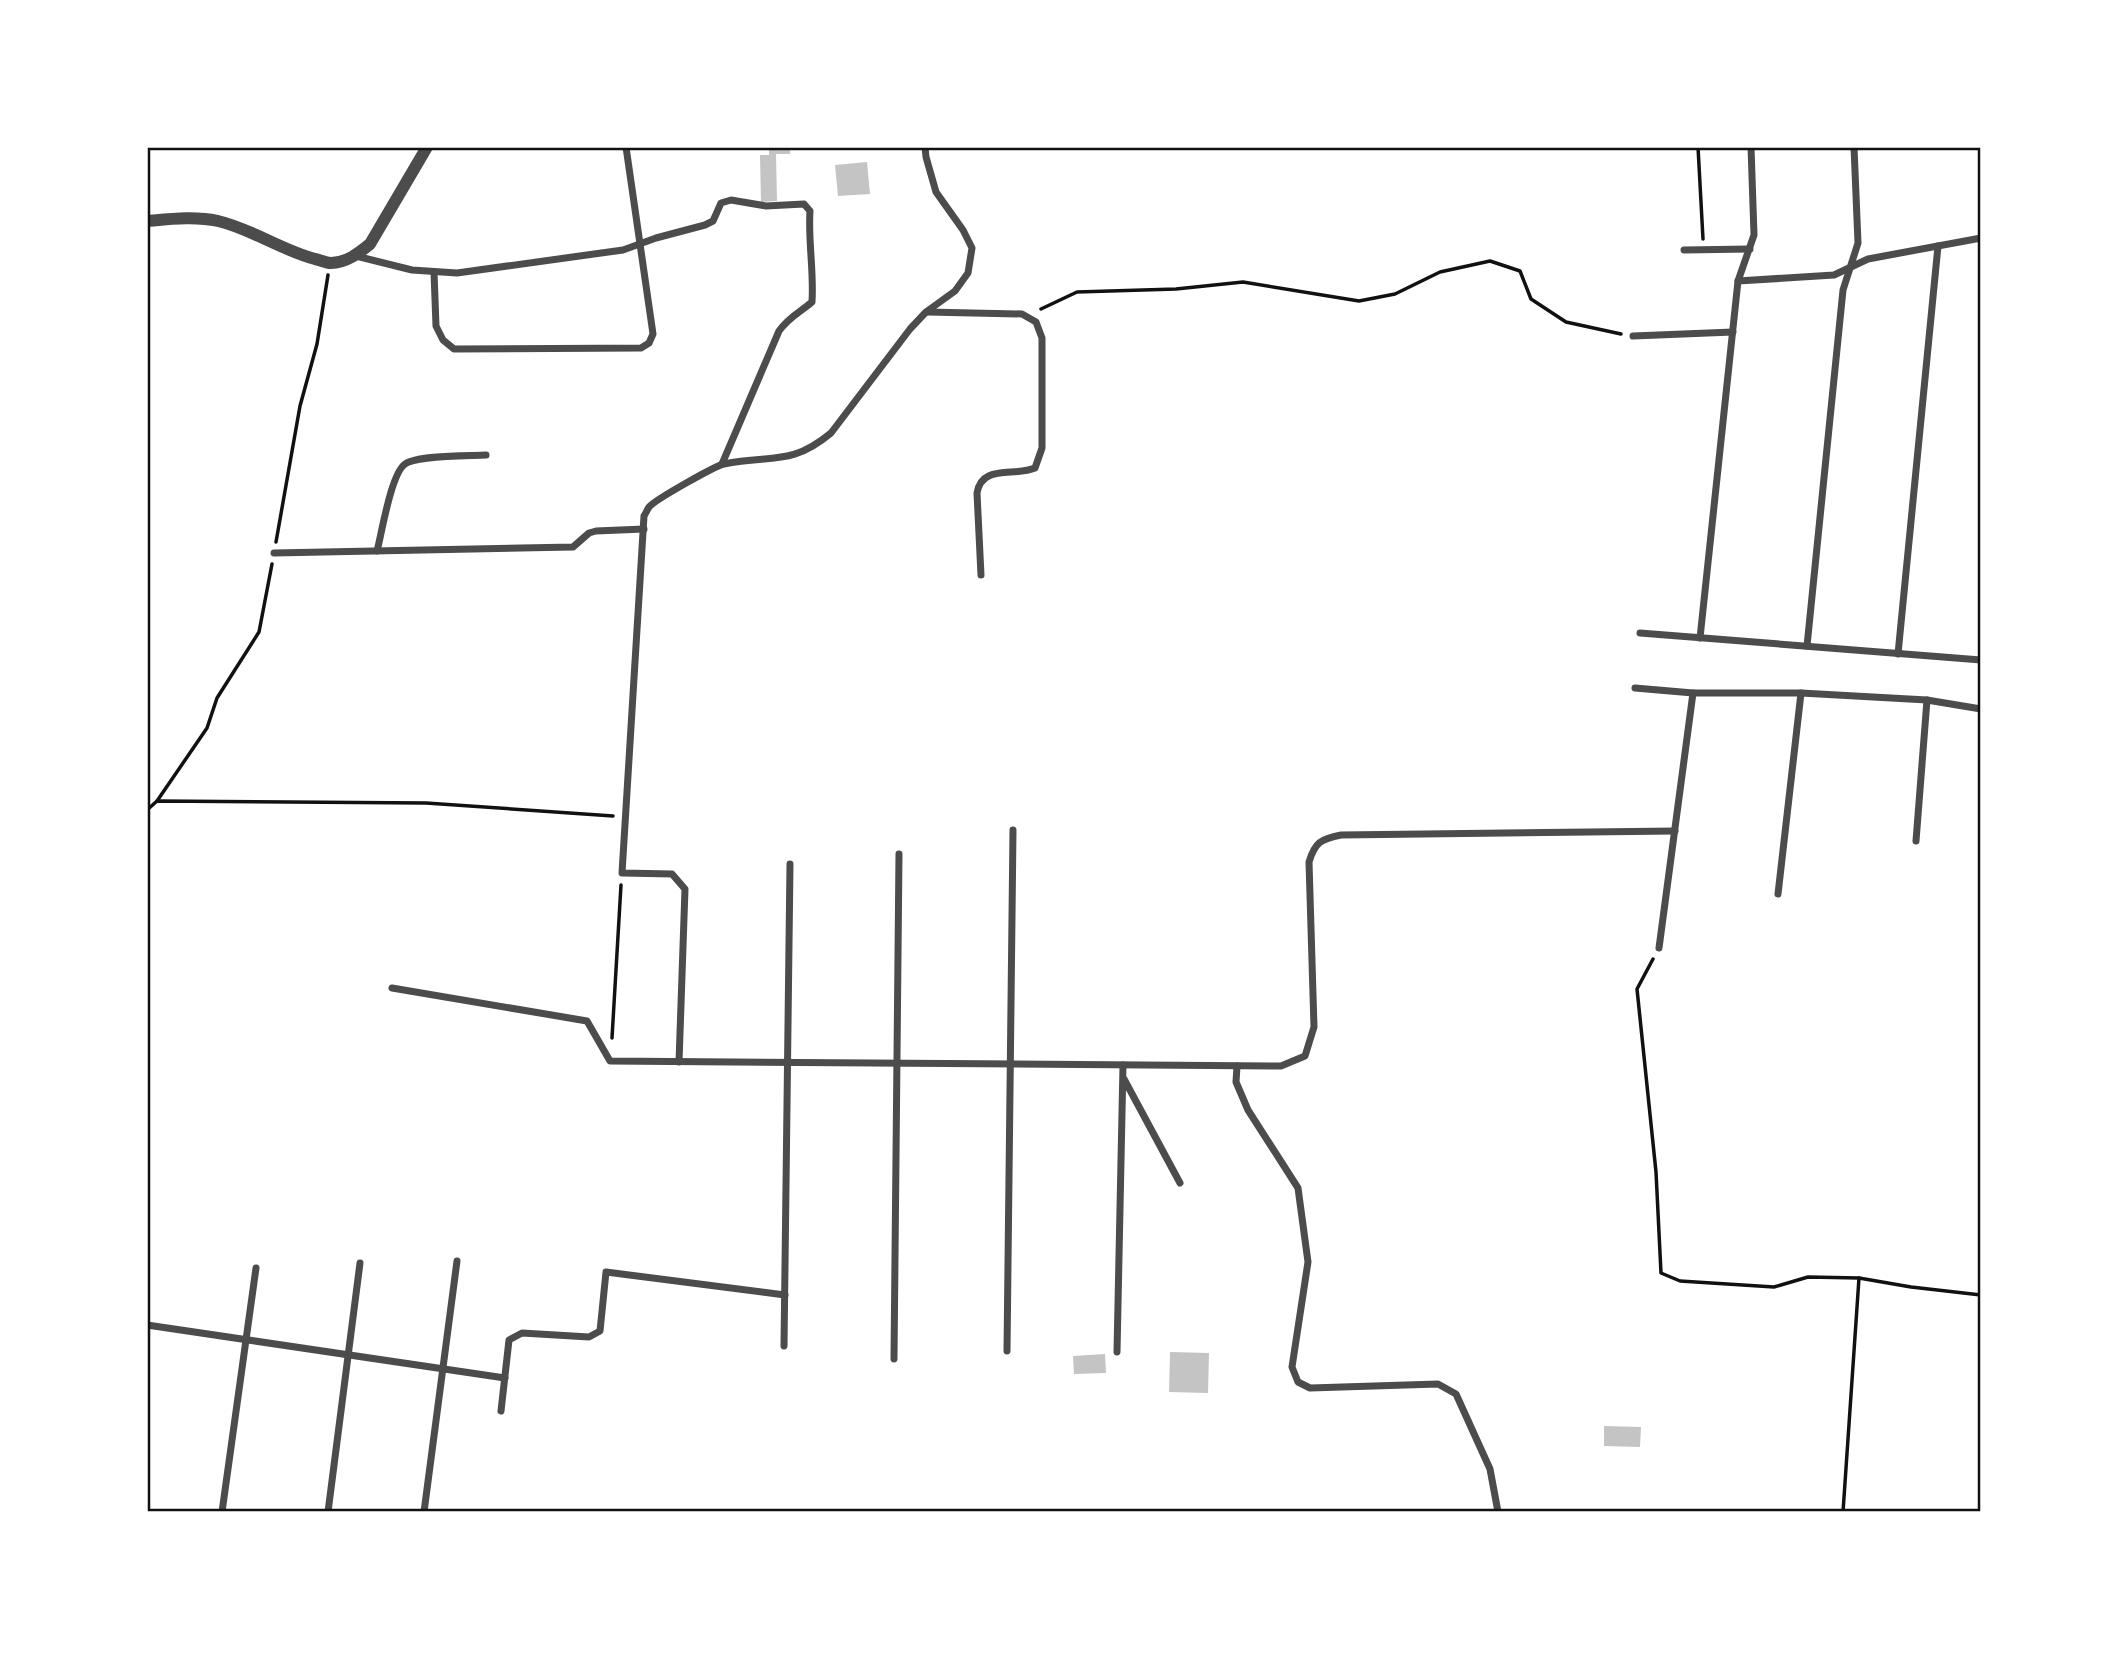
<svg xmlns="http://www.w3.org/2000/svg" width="2128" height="1659" font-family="Lato,sans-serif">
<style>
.building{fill:#c4c4c4}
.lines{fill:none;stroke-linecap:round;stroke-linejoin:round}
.path{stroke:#111;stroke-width:3.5}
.minor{stroke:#4c4c4c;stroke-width:7}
.tertiary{stroke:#4c4c4c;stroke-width:12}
.neatline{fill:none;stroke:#111;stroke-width:2.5}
</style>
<rect width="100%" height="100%" fill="#fff"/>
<g class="building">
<path d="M769,147H790V154H776L777,201L761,202L760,155H769Z"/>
<path d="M867,162L870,194L838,196L835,165Z"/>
<path d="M1170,1352L1209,1353L1208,1393L1169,1392Z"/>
<path d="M1105,1354L1106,1373L1074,1374L1073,1356Z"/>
<path d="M1604,1426L1641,1427L1640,1447L1604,1446Z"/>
</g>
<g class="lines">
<g class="path">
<path d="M1698,147L1703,239"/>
<path d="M1041,309L1077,292L1176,289L1243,282L1359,301L1395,294L1440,272L1490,261L1520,271L1531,299L1566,322L1621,334"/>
<path d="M276,542L300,406L317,344L328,275"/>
<path d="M157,801L207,728L217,698L259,632L272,564"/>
<path d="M147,810L157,801L426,803L613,816"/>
<path d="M1653,959L1637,989L1656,1172L1661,1273L1680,1281L1774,1287L1808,1277L1859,1278L1911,1287L1981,1295"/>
<path d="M612,1038L621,885"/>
<path d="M1843,1512L1859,1278"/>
</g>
<g class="minor">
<path d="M1684,250L1750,249"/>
<path d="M356,256L412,270L457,273L623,250L656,238L705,225L713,221L721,203L731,200L766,206L804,204L810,211C808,241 814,271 812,302C799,313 789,317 779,331L722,464"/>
<path d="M434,272L436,326L443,340L454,349L641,348L649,343L653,334L626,147"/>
<path d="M1738,281L1834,275L1868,259L1981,238"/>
<path d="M927,312L1022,314L1036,322L1042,338V448L1035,468C1013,477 982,464 977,493L981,575"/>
<path d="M1633,336L1733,332"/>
<path d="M377,551C382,532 391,474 405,464C417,455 469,456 486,455"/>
<path d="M274,553L573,547L589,533L596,531L644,529"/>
<path d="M1640,633L1981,660"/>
<path d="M1700,638L1738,281L1754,235L1751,147"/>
<path d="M1807,646L1843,290L1858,243L1854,147"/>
<path d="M1898,654L1938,246"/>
<path d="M1635,688L1693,693H1801L1927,700L1981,709"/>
<path d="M1916,841L1927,700"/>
<path d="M1778,894L1801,693"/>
<path d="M1659,948L1693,693"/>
<path d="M392,988L587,1021L610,1061L1281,1066L1305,1056L1314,1027L1309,862C1315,842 1321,839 1341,835L1675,831"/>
<path d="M679,1062L685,889L672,874L622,873L644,516C646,513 647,510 649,507C656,499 715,466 724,464C771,454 790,467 831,433L910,329L926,312L955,291L968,273L972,248L963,230L936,192L926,157L925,147"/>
<path d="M1237,1066L1236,1082L1248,1110L1298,1188L1308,1262L1292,1367L1298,1382L1310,1388L1438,1384L1456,1394L1490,1469L1498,1512"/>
<path d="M1124,1079L1180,1183"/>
<path d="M147,1325L505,1378"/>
<path d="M784,1346L790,864"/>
<path d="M1007,1351L1013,830"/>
<path d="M1117,1352L1123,1065"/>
<path d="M894,1359L899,854"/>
<path d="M501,1411L509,1340L522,1333L589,1337L600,1331L606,1272L785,1295"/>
<path d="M222,1512L256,1268"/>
<path d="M328,1512L360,1263"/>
<path d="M424,1512L457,1261"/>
</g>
<path class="tertiary" d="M147,221C170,219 195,216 218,221C252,229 281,250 315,259C320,260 326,263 331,263C346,263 359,253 370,244L427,147"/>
</g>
<rect width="2128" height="1659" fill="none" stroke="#ffffff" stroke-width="298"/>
<rect x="149" y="149" width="1830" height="1361" class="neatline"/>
</svg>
